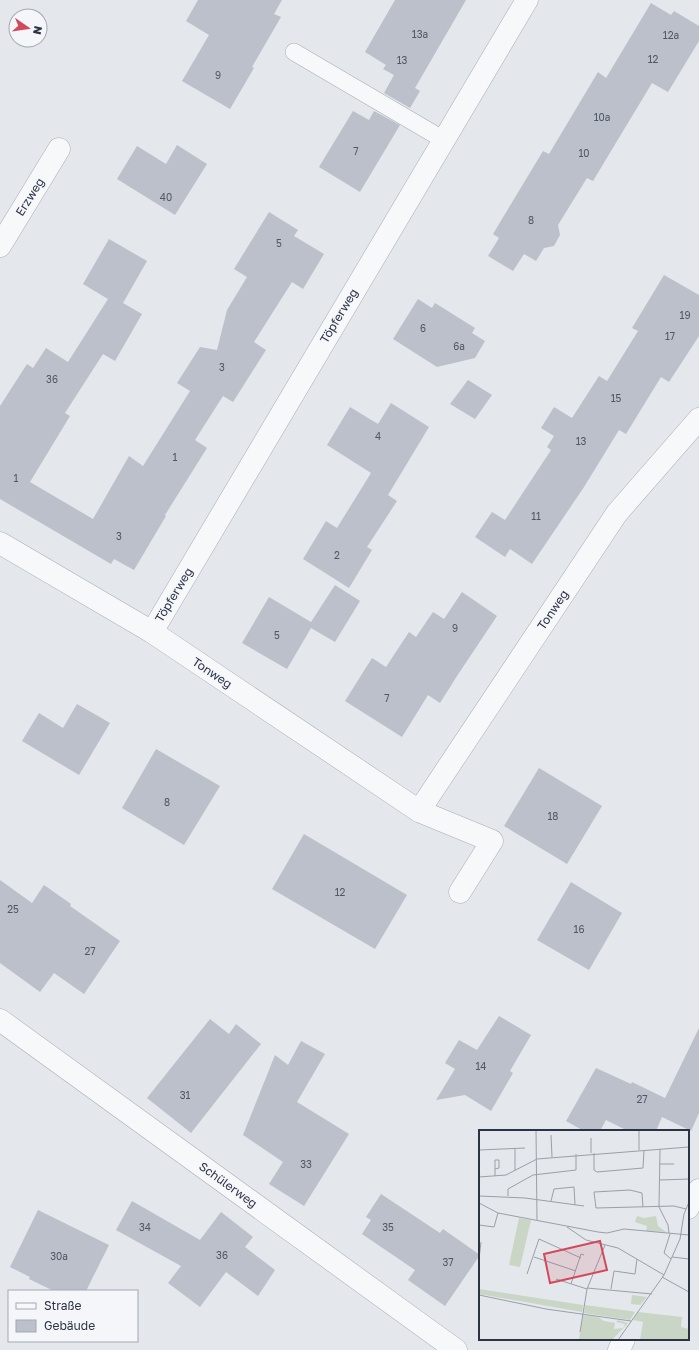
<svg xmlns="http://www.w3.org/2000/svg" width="699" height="1350" font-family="'Golos Text',sans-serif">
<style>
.building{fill:#bbc0ca}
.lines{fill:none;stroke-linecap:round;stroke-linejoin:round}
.lane-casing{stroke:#a9aeb7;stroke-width:18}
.street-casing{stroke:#a9aeb7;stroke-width:23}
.lane{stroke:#f7f8fa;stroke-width:17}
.street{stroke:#f7f8fa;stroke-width:22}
.labels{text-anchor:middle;stroke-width:3;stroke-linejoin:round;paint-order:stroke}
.number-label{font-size:10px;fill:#4f5766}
.street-label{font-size:12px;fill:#2b3445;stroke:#f4f6f9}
.inset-road{fill:none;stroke:#9a9fa9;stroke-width:1}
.view{fill:#d1495b;fill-opacity:0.15;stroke:#d1495b;stroke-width:2}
.inset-edge{fill:none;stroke:#2b3445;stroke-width:2}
</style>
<rect width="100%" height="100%" fill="#e4e7ec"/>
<g class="building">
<path d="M198,0H282L274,14L281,17L252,67L254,68L230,109L182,81L209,35L186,21Z"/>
<path d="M395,0H466L415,88L420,91L410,108L384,93L394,75L383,69L386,65L365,52Z"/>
<path d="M651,3L671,15L674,11L699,26V41L668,92L652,83L593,181L587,178L558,225L560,235L554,246L544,248L536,261L524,254L513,271L488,256L499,238L493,234L543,151L549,154L598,72L606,78Z"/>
<path d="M353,111L369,120L374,111L400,125L360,192L319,167Z"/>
<path d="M177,145L207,164L175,215L117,179L137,146L166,164Z"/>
<path d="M269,212L298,230L294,236L324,254L303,289L292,282L254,342L266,350L233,402L223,396L195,440L207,448L165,515L166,516L134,570L114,559L111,564L0,499V406L27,364L33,368L46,348L68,362L108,299L83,284L109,239L147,261L123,303L142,314L115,361L103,354L65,413L70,416L30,482L93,519L129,456L143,466L190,391L177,383L200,347L217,350L227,310L247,277L234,269Z"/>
<path d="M664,275L699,295V336L669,382L661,377L626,434L619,430L584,487L532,564L510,549L505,557L475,537L492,512L505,520L551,450L547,447L554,436L541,428L554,407L572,418L599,376L607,381L638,331L632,328Z"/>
<path d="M418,299L432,308L435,303L475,328L472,333L485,341L475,358L437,367L393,339Z"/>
<path d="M468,380L492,395L475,419L450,404Z"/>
<path d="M391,403L429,427L388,495L397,501L367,547L372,550L349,588L303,559L326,521L337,528L371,473L327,445L350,407L378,424Z"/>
<path d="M335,585L360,601L335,642L311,628L287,669L242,643L269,597L311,622Z"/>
<path d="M462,592L497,616L457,676L440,703L428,695L402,737L345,701L372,658L386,667L409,632L416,637L433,612L444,619Z"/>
<path d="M77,704L110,723L79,775L22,741L39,713L63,728Z"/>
<path d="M156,749L220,786L184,845L122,808Z"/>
<path d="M539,768L602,806L567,864L504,826Z"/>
<path d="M304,834L407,895L375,949L272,889Z"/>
<path d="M0,880L32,903L44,885L71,904L70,906L120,941L84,994L54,973L40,992L0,963Z"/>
<path d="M571,882L622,913L589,970L537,940Z"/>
<path d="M499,1016L531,1035L510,1071L513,1073L491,1111L465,1095L436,1100L455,1069L445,1063L459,1040L477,1050Z"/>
<path d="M210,1019L229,1034L236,1024L261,1044L191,1133L147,1098Z"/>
<path d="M699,1028V1113L691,1131L662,1117L656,1131H628L606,1120L600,1131H584L566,1121L596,1068L631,1084L632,1082L665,1098Z"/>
<path d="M301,1041L325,1054L297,1102L349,1134L304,1206L269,1184L283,1162L243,1135L275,1055L288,1065Z"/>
<path d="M381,1194L440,1233L443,1229L480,1255L445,1306L408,1280L415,1270L362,1234L371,1220L366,1217Z"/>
<path d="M132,1201L200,1240L221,1212L253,1237L245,1247L275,1270L258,1296L226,1272L200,1307L168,1283L181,1266L116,1230Z"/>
<path d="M38,1210L109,1245L86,1291H54L29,1279L30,1277L10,1267Z"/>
</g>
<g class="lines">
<defs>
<path id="lane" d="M294,52L444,140"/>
<g id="street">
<path d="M0,246L59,149"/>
<path d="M0,543L152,632L419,811L492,841L460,892"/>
<path d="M152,632L527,0"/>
<path d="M419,811L617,513L699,419"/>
<path d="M0,1020L456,1350"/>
<path d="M688,1208L699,1190"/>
<path d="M619,1350L624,1339"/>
</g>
</defs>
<use href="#lane" class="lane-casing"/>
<use href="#street" class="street-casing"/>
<use href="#lane" class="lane"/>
<use href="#street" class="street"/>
</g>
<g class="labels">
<g class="number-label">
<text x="420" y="38">13a</text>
<text x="671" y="39">12a</text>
<text x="653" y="63">12</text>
<text x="402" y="64">13</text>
<text x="218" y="79">9</text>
<text x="602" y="121">10a</text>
<text x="356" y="155">7</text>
<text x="584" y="157">10</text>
<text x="166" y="201">40</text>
<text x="531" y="224">8</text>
<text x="279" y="247">5</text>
<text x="685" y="319">19</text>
<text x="423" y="332">6</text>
<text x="670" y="340">17</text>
<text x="459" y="350">6a</text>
<text x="222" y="371">3</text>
<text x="52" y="383">36</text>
<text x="616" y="402">15</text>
<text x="378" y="440">4</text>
<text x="581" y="445">13</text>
<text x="175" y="461">1</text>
<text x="16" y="482">1</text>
<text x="536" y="520">11</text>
<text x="119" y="540">3</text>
<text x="337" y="559">2</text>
<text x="455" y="632">9</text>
<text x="277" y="639">5</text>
<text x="387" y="702">7</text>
<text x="167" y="806">8</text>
<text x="553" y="820">18</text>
<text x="340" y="896">12</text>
<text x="13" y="913">25</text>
<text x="579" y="933">16</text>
<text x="90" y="955">27</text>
<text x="481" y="1070">14</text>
<text x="185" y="1099">31</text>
<text x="642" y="1103">27</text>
<text x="306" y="1168">33</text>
<text x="145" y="1231">34</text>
<text x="388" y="1231">35</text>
<text x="222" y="1259">36</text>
<text x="59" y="1260">30a</text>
<text x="448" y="1266">37</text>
</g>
<g class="street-label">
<text transform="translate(30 197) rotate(-58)" y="4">Erzweg</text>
<text transform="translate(339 316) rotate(-59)" y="4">Töpferweg</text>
<text transform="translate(174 595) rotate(-59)" y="4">Töpferweg</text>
<text transform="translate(553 610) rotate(-56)" y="4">Tonweg</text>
<text transform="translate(212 673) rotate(34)" y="4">Tonweg</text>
<text transform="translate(228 1185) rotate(36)" y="4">Schülerweg</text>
</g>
</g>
<g transform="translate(479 1130)">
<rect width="210" height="210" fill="#e4e7ec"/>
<path d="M158,86L165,88L177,86L179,96L187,102L167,101L168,96L156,92ZM40,88L52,90L41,137L30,135ZM0,159L104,175L103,182L0,164ZM153,165L168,167L161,175L152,174ZM106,175L151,181L156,182L151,190L105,183ZM159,182L203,187L202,197L210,199V210H161L164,192L154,190ZM104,185L119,187L125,191L136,193L135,199L144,198L146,194L137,192L139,190L149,193L133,210L100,209Z" fill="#c9d6c5"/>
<path class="inset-road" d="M57,0L58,90M197,0H210M72,5L73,27M36,18V40M0,20L46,18M160,20V0M112,23V8M115,23V40L118,42L164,38L165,20M181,34H195M16,46V30H20V38L16,39M0,47L27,45L58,29L210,17M181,50L210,49M0,66L46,68L105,76M29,66V59L54,45L97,40V24M72,71L75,59L95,57L96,75M0,73L19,83L119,102L128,103L145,99L210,105M164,77L163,63L151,60L115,62L117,78L195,76L207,79M180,77L181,19M180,77L189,95L190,103M0,95L15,97L19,83M88,97L107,110L139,118L185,145M191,104L185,123L192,129M55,127L97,141M193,127L210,129M0,129L2,112M48,144L60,109L102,128M183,147L210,162M77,149L108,159M92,154L102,124L105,125M108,158L173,164M132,159L135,141L156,144L158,129M0,165L67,179L152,191M101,202L108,159L126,115M139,210L185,145L201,109L205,84L210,72"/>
<path class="view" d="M121,111L128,140L71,153L65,124Z"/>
<rect width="210" height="210" class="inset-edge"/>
</g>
<rect x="8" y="1290" width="130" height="52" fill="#f4f6f9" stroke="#a4a8b1"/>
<rect x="16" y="1303" width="20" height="6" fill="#f7f8fa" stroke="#a4a8b1"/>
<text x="44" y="1310" font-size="12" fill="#2b3445">Straße</text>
<rect x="16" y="1320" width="20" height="12" fill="#bbc0ca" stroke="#a4a8b1"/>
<text x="44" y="1330" font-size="12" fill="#2b3445">Gebäude</text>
<g transform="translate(28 28) rotate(103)"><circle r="19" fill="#f4f6f9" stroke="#a4a8b1"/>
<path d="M0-3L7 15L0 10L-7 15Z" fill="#d1495b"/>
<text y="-6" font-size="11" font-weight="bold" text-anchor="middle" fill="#2b3445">N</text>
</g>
</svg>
